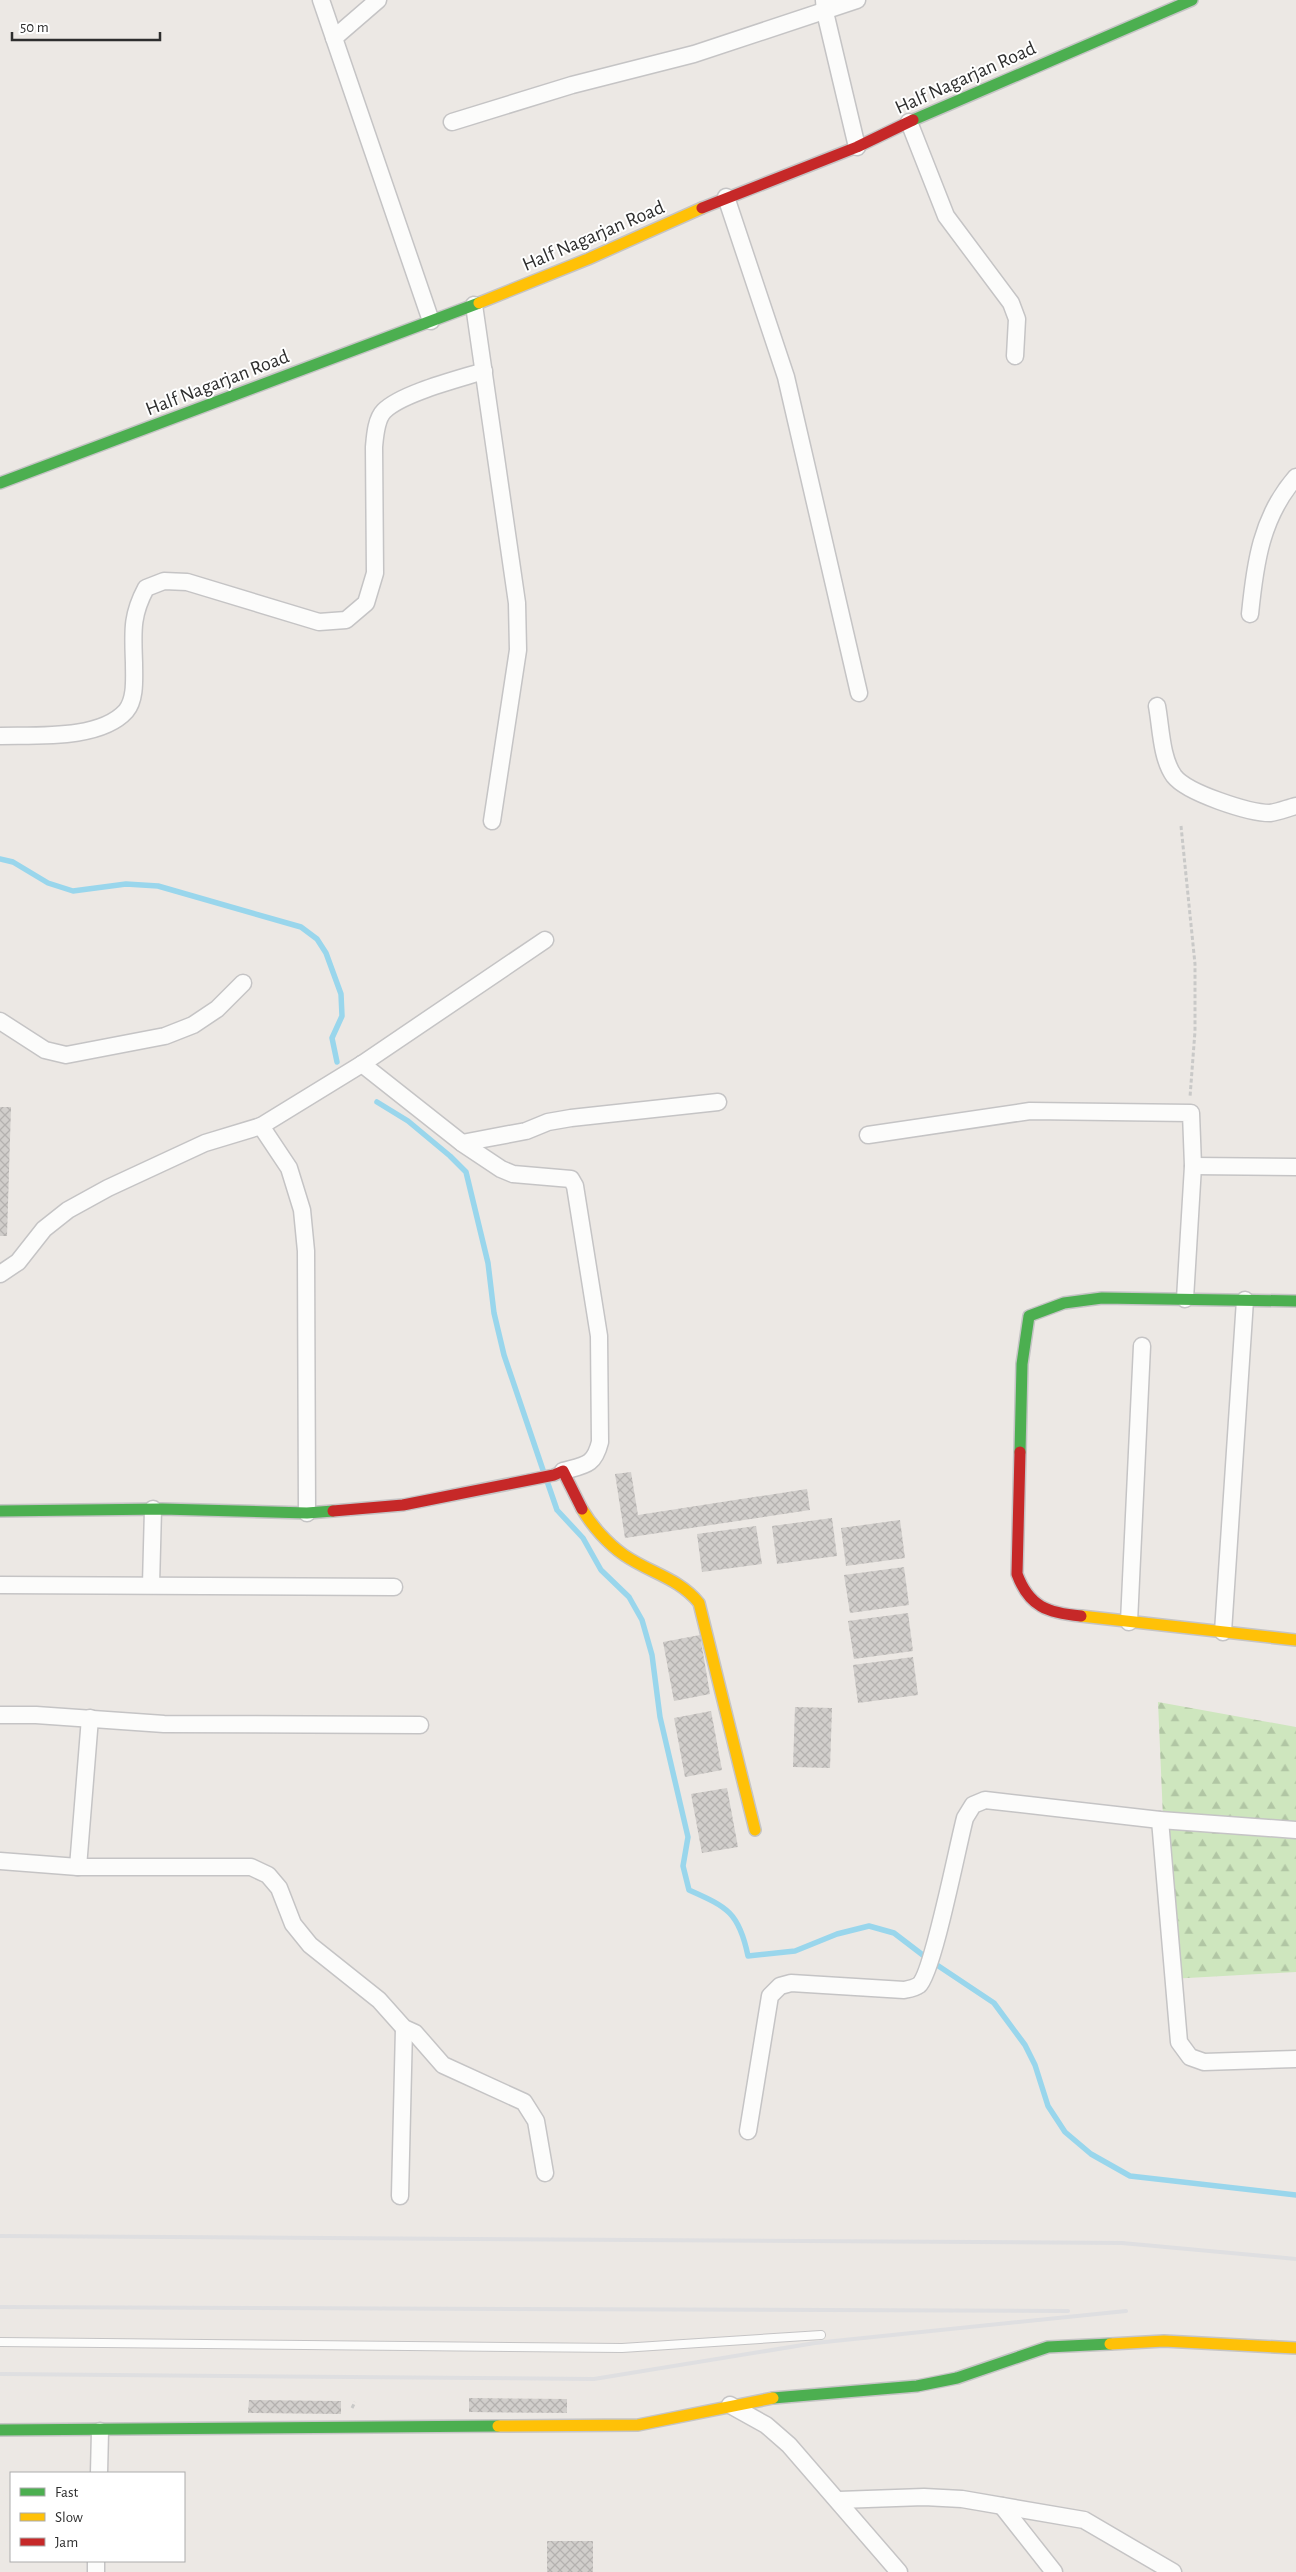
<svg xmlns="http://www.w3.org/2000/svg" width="1296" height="2572" font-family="'Alegreya Sans',sans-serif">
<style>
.forest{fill:url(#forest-firs)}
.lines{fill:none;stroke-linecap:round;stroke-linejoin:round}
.stream{stroke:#99d6ec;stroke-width:5.5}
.building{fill:url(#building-cross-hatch)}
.lane-casing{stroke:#c5c4c5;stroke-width:10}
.street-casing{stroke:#c5c4c5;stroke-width:19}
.fast-casing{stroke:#c5c4c5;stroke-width:14}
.slow-casing{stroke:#c5c4c5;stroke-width:14}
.jam-casing{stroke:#c5c4c5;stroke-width:14}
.path{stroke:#c9c9c8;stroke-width:3;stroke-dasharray:4 2.5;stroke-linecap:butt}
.lane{stroke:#fcfcfb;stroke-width:8}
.street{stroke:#fcfcfb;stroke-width:16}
.fast{stroke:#4caf50;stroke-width:11}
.slow{stroke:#ffc107;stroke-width:11}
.jam{stroke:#c62828;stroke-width:11}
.rail{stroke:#dfdfe1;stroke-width:4}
.labels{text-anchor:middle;stroke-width:4;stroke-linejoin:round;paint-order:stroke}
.street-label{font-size:20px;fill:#2e2e2e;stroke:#fff}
</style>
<defs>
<pattern id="forest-firs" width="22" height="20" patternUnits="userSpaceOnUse" patternTransform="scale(1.25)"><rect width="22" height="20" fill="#cee6be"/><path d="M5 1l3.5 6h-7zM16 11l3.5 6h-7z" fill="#b1c6a4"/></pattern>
<pattern id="building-cross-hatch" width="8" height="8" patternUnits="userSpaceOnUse" patternTransform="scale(1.25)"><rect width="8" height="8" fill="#d1cecb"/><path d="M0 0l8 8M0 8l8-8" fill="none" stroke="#b4b1af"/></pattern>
</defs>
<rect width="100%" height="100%" fill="#ece8e4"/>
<path class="forest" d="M1158,1702L1296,1727V1972L1170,1979Z"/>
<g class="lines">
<g class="stream">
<path d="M0,859L13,862L48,883L73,891L126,884L158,886L301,927L317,939L326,953L341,994L342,1016L332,1038L337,1062"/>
<path d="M377,1102L408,1121L450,1156L466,1172L488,1263L494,1313L504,1355L544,1473"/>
<path d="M547,1481L557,1510L583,1538L601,1570L629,1597L642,1620L652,1655L660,1717L688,1837L683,1866L689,1890C727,1907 739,1912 748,1956L795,1951L837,1934L869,1926L894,1933L928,1959L994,2003L1025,2045L1035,2065L1048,2106L1065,2132L1091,2154L1130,2176L1296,2195"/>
</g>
</g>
<g class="building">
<path d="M0,1107H11L7,1236H0Z"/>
<path d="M631,1472L638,1515L807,1489L810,1510L625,1538L615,1474Z"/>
<path d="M832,1518L837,1556L777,1564L772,1526Z"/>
<path d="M900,1520L905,1558L846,1566L841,1528Z"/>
<path d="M756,1526L762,1564L702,1572L697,1534Z"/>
<path d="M904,1567L909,1605L850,1613L844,1575Z"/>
<path d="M908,1613L913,1651L854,1659L848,1621Z"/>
<path d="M700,1635L710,1694L674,1701L663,1642Z"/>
<path d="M913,1657L918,1695L858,1703L853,1665Z"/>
<path d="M795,1707L832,1708L830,1768L793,1767Z"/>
<path d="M711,1711L722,1770L685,1777L674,1718Z"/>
<path d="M727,1788L738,1847L702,1853L691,1794Z"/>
<path d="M469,2398L567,2399V2413L469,2412Z"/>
<path d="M249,2400L341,2401V2414L248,2413Z"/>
<rect x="547" y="2541" width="46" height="31"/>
</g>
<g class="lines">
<defs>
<path id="lane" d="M0,2342L622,2348L821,2335"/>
<g id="street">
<path d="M321,0L431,321"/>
<path d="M824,0L825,12L857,147"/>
<path d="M334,38L378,0"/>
<path d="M452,122L572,85L694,54L857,0"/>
<path d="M909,122L946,216L1011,303L1017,319L1015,356"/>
<path d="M726,197L786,377L859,693"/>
<path d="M474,305L517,603L518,650L492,821"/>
<path d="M1250,614C1255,564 1261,517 1296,477"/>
<path d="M1157,706C1161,727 1161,758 1174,776C1187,793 1249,813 1270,813C1278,812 1288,808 1296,806"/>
<path d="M0,736C36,735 100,740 126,711C136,699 134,678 134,663C133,632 131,616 146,588L164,581L187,582L319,622L346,620L366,603L375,573L374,447C375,436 376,419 384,411C402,393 459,379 484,371"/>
<path d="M0,1021L45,1050L66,1055L165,1036L193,1025L217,1009L243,983"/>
<path d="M362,1064L462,1143L501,1169L513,1174L571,1179L575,1186L599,1336L600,1442C594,1466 585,1465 563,1471"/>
<path d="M261,1126L289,1168L302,1210L306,1251L307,1513"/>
<path d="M868,1135L1030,1111L1191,1113L1193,1166L1185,1299"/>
<path d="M462,1143L526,1131L548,1122L571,1118L718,1102"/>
<path d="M1193,1166L1296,1167"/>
<path d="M0,1274L18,1262L44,1229L68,1210L108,1188L205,1143L261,1126L362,1064L545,940"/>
<path d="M0,1585L394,1587"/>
<path d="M151,1585L153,1509"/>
<path d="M1129,1622L1142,1346"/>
<path d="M1223,1632L1245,1300"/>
<path d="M0,1715H36L164,1724L420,1725"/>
<path d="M1160,1820L1179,2042L1190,2057L1204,2062L1296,2059"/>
<path d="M0,1861L78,1867H251L268,1875L279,1888L293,1924L310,1945L379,2000L404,2028L415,2033L443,2065L524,2102L536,2121L545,2173"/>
<path d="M78,1867L90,1718"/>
<path d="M748,2131L770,1996L780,1986L791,1983L904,1990C909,1989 915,1988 919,1985C933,1973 958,1844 965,1818L973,1805L985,1800L1160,1820L1296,1830"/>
<path d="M400,2196L404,2028"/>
<path d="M730,2405L766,2425L789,2445L899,2572"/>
<path d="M99,2473L100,2431"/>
<path d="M839,2500L924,2497L962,2499L1084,2520L1173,2572"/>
<path d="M1002,2506L1054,2572"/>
<path d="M96,2572V2561"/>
</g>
<g id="fast">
<path d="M913,120L1192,0"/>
<path d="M0,483L479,303"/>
<path d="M1020,1452L1022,1364L1029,1316L1064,1303L1102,1298L1296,1301"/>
<path d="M0,1511L162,1509L307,1513L333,1511"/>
<path d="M773,2398L917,2386L957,2378L1048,2347L1110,2344"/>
<path d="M0,2430L498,2426"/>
</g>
<g id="slow">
<path d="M479,303L588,259L702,208"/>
<path d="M582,1509C592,1526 608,1544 624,1555C650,1573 679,1578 699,1603L755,1830"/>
<path d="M1081,1616L1296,1640"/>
<path d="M1110,2344L1164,2341L1296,2348"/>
<path d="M498,2426L638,2425L773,2398"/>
</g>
<g id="jam">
<path d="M702,208L857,147L913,120"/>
<path d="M1020,1452L1017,1574C1029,1607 1048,1613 1081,1616"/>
<path d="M333,1511L403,1505L554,1475L563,1471L582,1509"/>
</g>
</defs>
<use href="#lane" class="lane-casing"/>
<use href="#street" class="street-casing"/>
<use href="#fast" class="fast-casing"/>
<use href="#slow" class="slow-casing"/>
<use href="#jam" class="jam-casing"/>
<g class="path">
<path d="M1181,826L1195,964V1031L1190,1097"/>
<path d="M352,2408L355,2402"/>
</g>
<use href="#lane" class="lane"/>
<use href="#street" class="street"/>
<use href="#fast" class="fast"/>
<use href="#slow" class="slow"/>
<use href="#jam" class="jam"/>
<g class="rail">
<path d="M0,2236L1122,2243L1296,2259"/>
<path d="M0,2307L1068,2311"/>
<path d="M0,2374L594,2379L815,2343L1126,2311"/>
</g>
</g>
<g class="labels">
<g class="street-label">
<text transform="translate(965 77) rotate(-24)" y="7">Half Nagarjan Road</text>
<text transform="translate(593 235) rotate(-23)" y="7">Half Nagarjan Road</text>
<text transform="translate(217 382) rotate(-21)" y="7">Half Nagarjan Road</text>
</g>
</g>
<rect x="10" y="2472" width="175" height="90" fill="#ffffff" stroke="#ababab"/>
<rect x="20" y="2488" width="25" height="8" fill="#4caf50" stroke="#ababab"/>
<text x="55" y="2497" font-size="15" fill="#2e2e2e">Fast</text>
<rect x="20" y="2513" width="25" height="8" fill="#ffc107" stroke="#ababab"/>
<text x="55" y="2522" font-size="15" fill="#2e2e2e">Slow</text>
<rect x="20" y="2538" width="25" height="8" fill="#c62828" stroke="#ababab"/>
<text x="55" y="2547" font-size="15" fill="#2e2e2e">Jam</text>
<path d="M12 32v8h148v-8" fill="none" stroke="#2e2e2e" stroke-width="2.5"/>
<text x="20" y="32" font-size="15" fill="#2e2e2e" stroke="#ffffff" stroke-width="4" paint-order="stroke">50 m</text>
</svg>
